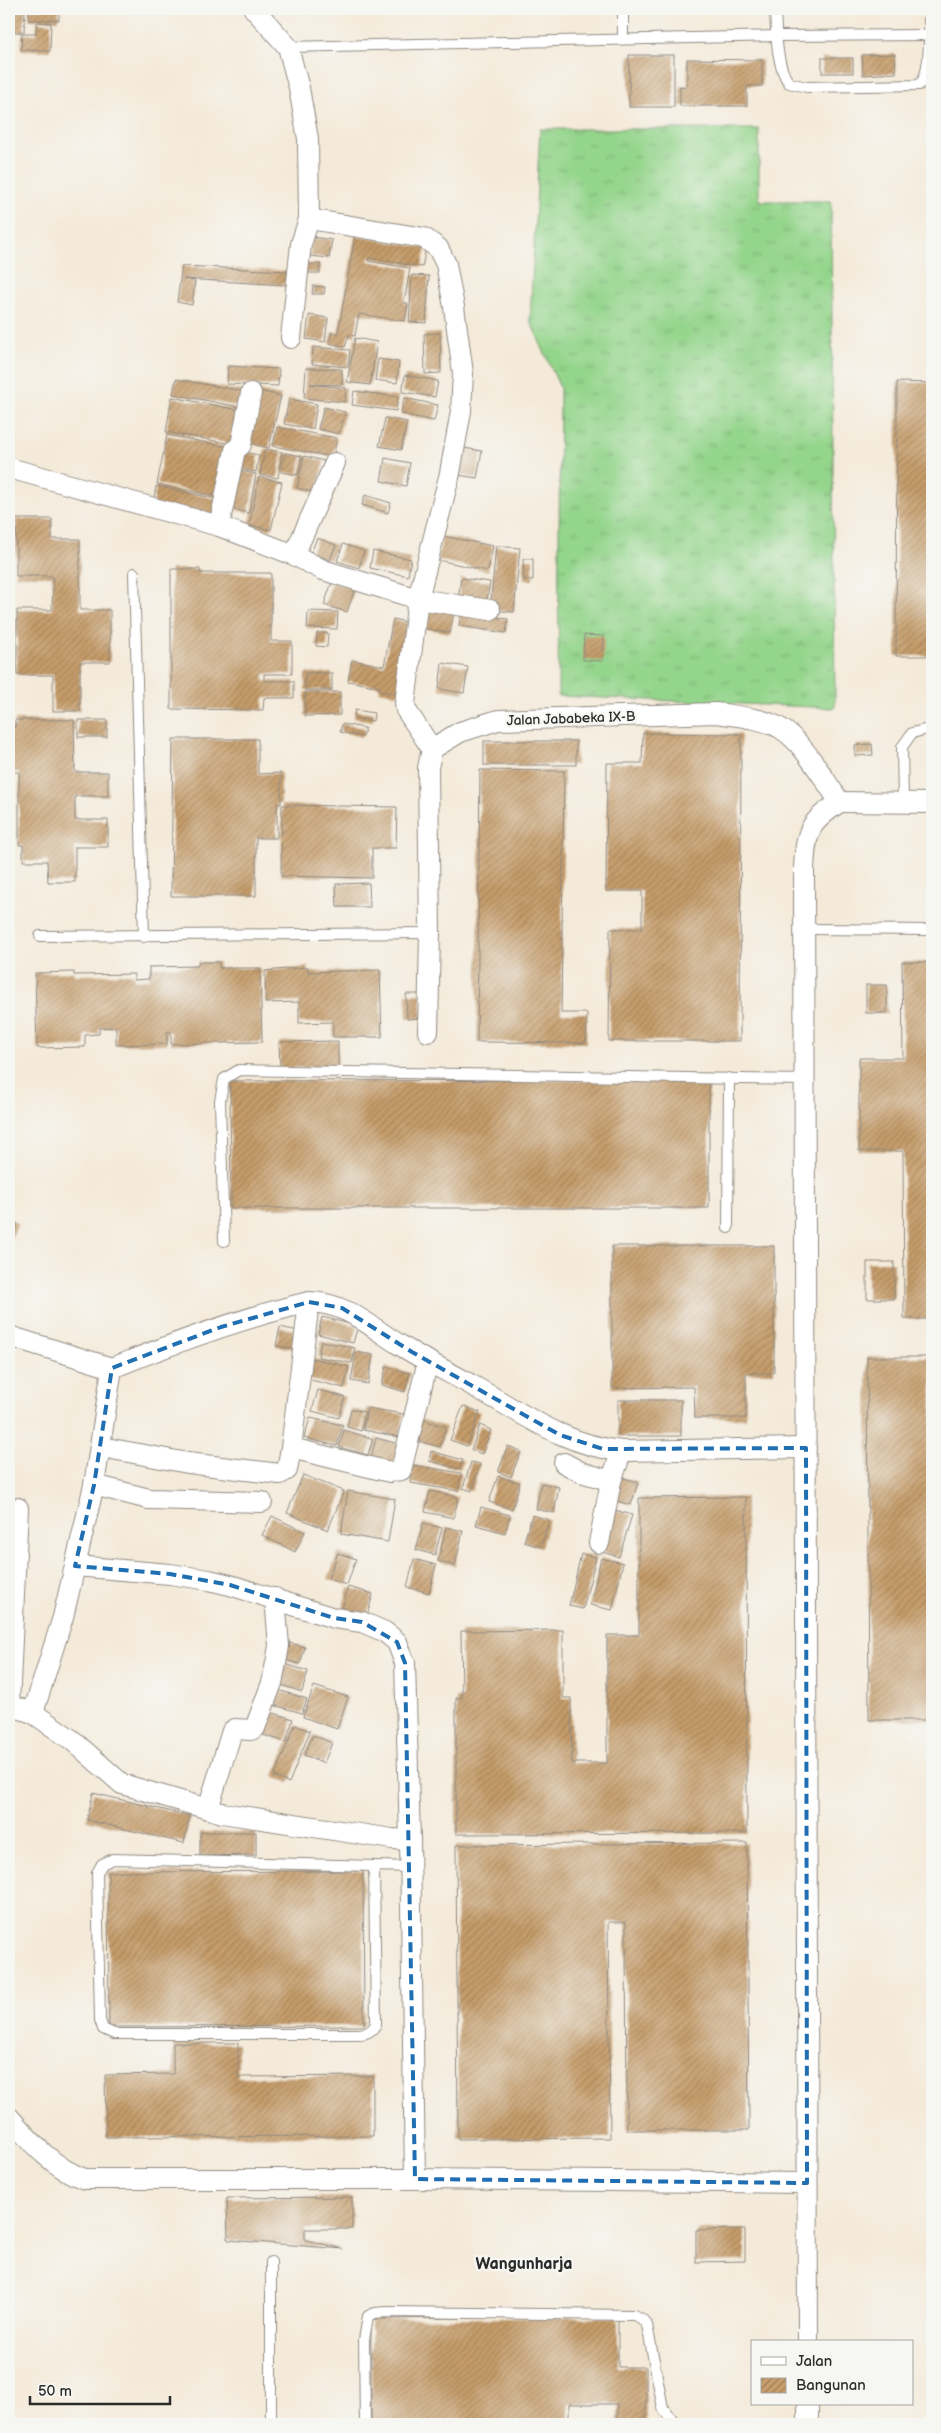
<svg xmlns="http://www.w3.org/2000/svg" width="941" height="2433" font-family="'Balsamiq Sans',sans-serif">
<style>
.grass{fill:url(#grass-tufts);stroke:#60805c}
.building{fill:url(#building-hatch)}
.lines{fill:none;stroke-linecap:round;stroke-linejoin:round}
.service-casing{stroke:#908a82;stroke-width:12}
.minor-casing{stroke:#908a82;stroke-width:22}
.service{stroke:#fff;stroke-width:10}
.minor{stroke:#fff;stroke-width:20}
.marked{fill:none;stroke:#1f6fb2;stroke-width:4;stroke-dasharray:10 6;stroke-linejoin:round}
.labels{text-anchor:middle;stroke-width:4.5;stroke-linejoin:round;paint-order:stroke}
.street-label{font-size:14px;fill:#2b2b2b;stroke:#f6f6f2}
.quarter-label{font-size:16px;font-weight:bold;fill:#2b2b2b;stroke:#f6f6f2}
</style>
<defs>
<pattern id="grass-tufts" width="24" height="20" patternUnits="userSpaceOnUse" patternTransform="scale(1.25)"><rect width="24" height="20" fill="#94d58c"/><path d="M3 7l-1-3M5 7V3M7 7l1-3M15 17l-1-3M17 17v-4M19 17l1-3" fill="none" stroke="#80b779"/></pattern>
<pattern id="building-hatch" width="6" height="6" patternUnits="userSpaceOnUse" patternTransform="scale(1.25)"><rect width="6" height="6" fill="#c69d6b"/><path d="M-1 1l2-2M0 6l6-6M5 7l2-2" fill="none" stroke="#a18058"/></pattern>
</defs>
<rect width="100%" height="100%" fill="#f6f6f2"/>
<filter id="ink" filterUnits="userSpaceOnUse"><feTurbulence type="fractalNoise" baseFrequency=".02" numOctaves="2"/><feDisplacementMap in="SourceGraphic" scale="10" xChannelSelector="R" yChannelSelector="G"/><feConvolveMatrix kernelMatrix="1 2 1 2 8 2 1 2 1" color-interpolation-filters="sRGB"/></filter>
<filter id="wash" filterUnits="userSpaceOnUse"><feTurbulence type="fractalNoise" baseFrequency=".0096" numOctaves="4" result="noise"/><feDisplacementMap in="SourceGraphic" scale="20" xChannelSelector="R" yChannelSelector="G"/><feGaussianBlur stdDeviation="1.12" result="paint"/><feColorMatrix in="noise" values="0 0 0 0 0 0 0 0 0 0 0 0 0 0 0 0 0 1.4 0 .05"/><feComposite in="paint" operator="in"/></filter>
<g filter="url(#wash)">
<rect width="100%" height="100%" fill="#f4ead9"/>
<path class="grass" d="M540,129H759V201H831L835,708L558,696L560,388L530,320Z"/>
<g id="blocks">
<g class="building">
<rect x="29" y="9" width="30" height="11"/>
<path d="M9,10L25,11L24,32H12L11,46L9,45Z"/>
<path d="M37,22L51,23L50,51L21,50L22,34H36Z"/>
<path d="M895,54L896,73L863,75L862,55Z"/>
<rect x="629" y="55" width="45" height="52"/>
<rect x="822" y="58" width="31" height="15"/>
<path d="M687,59L762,60V86H747V106H680V86L687,87Z"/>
<path d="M355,236L426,248L422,267L369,258L368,261L410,268L404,303H408L405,321L359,314L355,336L349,335L345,347L329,343L332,332L338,333Z"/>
<path d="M312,237L332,240L329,258L310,256Z"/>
<rect x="303" y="264" width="17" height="9"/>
<path d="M182,266L287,271L286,285L183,279L195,281L192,305L177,302Z"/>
<path d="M412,275L429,276L426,323L409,322Z"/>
<path d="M313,286L325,287L324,294H312Z"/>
<path d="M309,315L328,318L325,342L306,339Z"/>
<path d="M440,333L441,373L425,374L424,334Z"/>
<path d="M355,338L377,342L370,385L347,382Z"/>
<path d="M313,347L350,350L348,367L312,364Z"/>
<path d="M378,359L399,362L397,383L375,380Z"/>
<path d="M228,366L279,369L278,386L227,384Z"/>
<path d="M306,368L342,369V385L310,384L346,388L345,402L304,398Z"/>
<path d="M405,375L438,381L435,397L402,392Z"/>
<path d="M176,379L248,392L245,408L173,394Z"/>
<path d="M897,382L932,383V656H896Z"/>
<path d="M256,390L281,396L269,448L244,442Z"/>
<path d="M354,391L398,397L396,411L352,405Z"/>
<path d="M172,397L244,411L238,445L166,432Z"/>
<path d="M404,398L438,405L434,421L401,414Z"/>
<path d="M289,399L317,404L313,429L284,424Z"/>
<path d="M324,407L345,412L339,434L318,429Z"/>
<path d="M385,418L407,422L401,450L379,446Z"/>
<path d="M277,427L337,438L333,457L273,446Z"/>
<path d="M167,435L233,448L223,498L157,484Z"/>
<path d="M464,448L482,451L477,478L458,475Z"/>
<path d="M265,449L282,452L278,478L260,475Z"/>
<path d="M238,451L259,455L256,472L235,468Z"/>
<path d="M285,453L302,456L298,475L281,472Z"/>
<path d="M304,456L324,461L317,493L297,488Z"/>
<path d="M385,458L410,463L406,486L381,481Z"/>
<path d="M235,470L256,474L249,513L227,508Z"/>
<path d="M259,477L282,482L271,530L249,525Z"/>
<path d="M156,486L222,500L219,517L153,504Z"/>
<path d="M365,495L391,503L388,513L362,505Z"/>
<path d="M16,519H52V539H80V610H110V662H80V711H53V675H17V610H52L53,585L52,576H16Z"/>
<path d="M442,536L493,546L488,571L438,560Z"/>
<path d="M317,538L336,545L330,560L311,553Z"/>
<path d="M343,544L364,551L359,568L337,561Z"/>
<path d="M496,546L520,548L514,612L490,610Z"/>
<path d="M373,551L411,559L408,576L370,568Z"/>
<path d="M523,559H533V580H524Z"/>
<path d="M171,569H200V573H271V641H292V674H264V681H294V698H264L263,710L171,709Z"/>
<path d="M461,578L490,582L486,605L458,600Z"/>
<path d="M332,582L355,589L347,612L324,605Z"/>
<path d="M425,607L454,612L450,633L422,628Z"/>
<path d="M308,611L338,612L337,629L307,628Z"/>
<path d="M461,612L508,619L506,633L459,626Z"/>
<path d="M393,619L414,624L400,695L379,691L380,687L348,681L352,660L384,666Z"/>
<path d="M317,633H328L327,647L316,646Z"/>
<path d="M584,635L604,636L603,661L583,660Z"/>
<path d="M442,663L468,667L464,693L439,689Z"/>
<rect x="305" y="673" width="27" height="17"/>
<path d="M305,692H340V715L305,716Z"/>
<path d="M355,710L374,713L373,721L354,718Z"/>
<path d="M15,720H74L75,772H108V796H75V820H108V847H75V882H48L47,861H23V845H19V772H10V727H15Z"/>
<rect x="78" y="720" width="29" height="17"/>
<path d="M342,724L365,728L363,737L340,732Z"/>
<path d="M643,733L741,734L740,1041H609L610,929H642V891H606L607,763H642Z"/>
<path d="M173,739H258V774L281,773V804H277V838H256V896H171Z"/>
<rect x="484" y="741" width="92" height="24"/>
<path d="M872,744L873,755L855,756V745Z"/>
<path d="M480,770L564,771L561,1013H587L586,1043L477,1042Z"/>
<path d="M282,805L397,807L396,848H372V878L281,876Z"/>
<path d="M369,883L370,907H337L336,884Z"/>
<path d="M198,962H219V968H260L262,1042L171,1044V1032H167V1044L116,1045V1027L99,1028V1034L85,1035V1047L37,1048L35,973L74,972V975L134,974V980L149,979V967L198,966Z"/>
<path d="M902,962H932V1319H904L903,1151H859V1058H903Z"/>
<path d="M308,967V972L380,970L382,1037H333V1022L299,1023V1002L266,1003L265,971Z"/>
<rect x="866" y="985" width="21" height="28"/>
<path d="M406,994H421L422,1018L407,1019Z"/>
<path d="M338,1041V1067L280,1068L279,1042Z"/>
<path d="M709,1080V1208H231L230,1081Z"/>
<path d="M9,1219L18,1224L9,1243Z"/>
<path d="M612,1246H774V1373H746V1418H695L694,1387L612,1388Z"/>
<rect x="867" y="1262" width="27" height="37"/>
<path d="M322,1317L358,1326L353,1343L318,1334Z"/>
<path d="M280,1327L303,1332L300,1350L276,1346Z"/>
<path d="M321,1341L355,1348L352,1363L318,1357Z"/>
<path d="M356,1352L373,1355L368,1384L351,1381Z"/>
<path d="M867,1357H932V1720H869Z"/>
<path d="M312,1358L349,1367L344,1388L307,1379Z"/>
<path d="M386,1367L410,1373L405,1392L382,1385Z"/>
<path d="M318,1390L345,1397L339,1418L312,1411Z"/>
<rect x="618" y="1400" width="63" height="36"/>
<path d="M463,1406L480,1412L467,1446L450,1440Z"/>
<path d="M367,1408L404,1414L400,1437L363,1430Z"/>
<path d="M351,1409L365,1412L361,1431L347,1427Z"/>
<path d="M310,1418L343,1425L337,1446L304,1438Z"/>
<path d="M417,1418L446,1427L440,1447L411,1439Z"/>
<path d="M480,1425L491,1430L482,1454L471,1450Z"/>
<path d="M344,1430L373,1439L368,1455L339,1447Z"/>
<path d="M376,1438L399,1444L394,1464L371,1458Z"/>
<path d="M508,1446L521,1451L511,1477L498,1472Z"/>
<path d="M431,1451L463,1460L460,1469L429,1461Z"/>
<path d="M471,1462L480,1464L472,1491L463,1488Z"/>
<path d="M413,1465L461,1473L458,1491L410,1483Z"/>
<path d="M303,1475L344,1491L328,1530L287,1513Z"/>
<path d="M498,1476L520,1483L512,1509L489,1502Z"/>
<path d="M617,1476L638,1482L631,1505L610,1499Z"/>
<path d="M541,1483L559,1487L554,1513L536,1509Z"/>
<path d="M348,1491L395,1499L388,1542L341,1534Z"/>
<path d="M430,1491L458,1497L454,1518L425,1512Z"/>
<path d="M746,1497L747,1833L456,1834V1698H462L461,1631L563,1630V1698H571L572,1763H607V1635H639V1498Z"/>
<path d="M481,1507L510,1515L505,1533L476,1525Z"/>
<path d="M615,1510L632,1515L619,1557L602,1552Z"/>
<path d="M532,1515L549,1520L541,1547L524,1542Z"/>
<path d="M272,1516L305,1532L295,1552L262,1535Z"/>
<path d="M423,1523L442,1528L435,1555L416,1550Z"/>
<path d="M446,1527L463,1531L455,1566L438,1561Z"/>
<path d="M338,1553L356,1559L347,1585L328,1579Z"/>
<path d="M581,1554L596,1557L583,1609L569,1606Z"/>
<path d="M601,1558L623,1563L612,1610L590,1605Z"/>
<path d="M414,1559L436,1565L429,1593L407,1587Z"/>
<path d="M348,1587L373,1594L367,1616L342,1610Z"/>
<path d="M286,1642L305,1647L300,1664L281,1659Z"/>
<path d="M281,1663L308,1671L302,1692L275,1683Z"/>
<path d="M314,1686L348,1697L337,1729L303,1717Z"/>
<path d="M275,1689L307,1699L302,1713L270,1704Z"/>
<path d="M264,1710L293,1719L286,1742L257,1733Z"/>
<path d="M295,1725L310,1731L289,1783L274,1776Z"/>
<path d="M313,1735L332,1743L324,1763L304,1755Z"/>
<path d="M93,1793L190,1816L184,1843L87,1820Z"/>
<path d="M200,1832H256V1855L200,1856Z"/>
<path d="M747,1843L749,2130H627L626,1922H608L610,2138L458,2139L456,1845Z"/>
<path d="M363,1871L364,2026L109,2027L108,1872Z"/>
<path d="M173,2043H238V2077L373,2076V2136L106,2137L105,2075L173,2074Z"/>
<path d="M352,2197V2229H305V2240L343,2249L228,2240L227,2198Z"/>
<path d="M745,2229V2261L696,2262V2230Z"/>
<path d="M618,2317V2367H646V2424H618V2404H569V2424H371V2319Z"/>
</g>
</g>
</g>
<g filter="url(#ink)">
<use href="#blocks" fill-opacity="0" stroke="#908a82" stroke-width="1"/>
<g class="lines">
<defs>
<g id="service">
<path d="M775,9C776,29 776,67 789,83L807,87L919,85C932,75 929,26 929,9"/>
<path d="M623,39V9"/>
<path d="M288,47L776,36L932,35"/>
<path d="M134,573L144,937"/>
<path d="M903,803L902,747L912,733L932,728"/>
<path d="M805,929L932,930"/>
<path d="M40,936L430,933"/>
<path d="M728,1228L729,1078"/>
<path d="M224,1241L220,1101L224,1079L239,1070L805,1080"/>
<path d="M374,1866L376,2024C371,2032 367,2034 357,2034H114L103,2029L100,2020L97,1873L102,1864L113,1859L411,1867"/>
<path d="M271,2424V2262"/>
<path d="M365,2424L364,2340L368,2316L375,2313L386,2312L634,2315L642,2319L647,2325L663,2408L675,2424"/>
</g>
<g id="minor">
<path d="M254,9L288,47L299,88L308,139L309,219L424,238L438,248L446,264L454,307L463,373L461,411L450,473L418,599L405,704L406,710L432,749"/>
<path d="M291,338L301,244L309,219"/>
<path d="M9,468L219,526L294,555L323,570L418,599L490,610"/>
<path d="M219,526L235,450L241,445L251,393"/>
<path d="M294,555L335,463"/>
<path d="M840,802L932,803"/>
<path d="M428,1032L430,933L428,768L432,749L460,732L498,720L716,713C737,716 762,718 780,728C803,741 824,780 840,802"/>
<path d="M309,1302L291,1448L390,1472L401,1470L428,1361"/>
<path d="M9,1336L112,1368C176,1342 242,1318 309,1302C347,1303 369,1326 400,1345C425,1361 451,1373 477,1388C523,1414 567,1446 622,1451L806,1448"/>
<path d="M101,1447L188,1463L280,1474L287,1470L291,1448"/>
<path d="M564,1463L581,1472L611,1481"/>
<path d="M94,1485L149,1499L262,1502"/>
<path d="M18,1508L9,1705L33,1713L72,1740L122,1784L222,1813L392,1839L410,1840L415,2179"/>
<path d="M599,1543L611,1481L622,1451"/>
<path d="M75,1566L170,1574L209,1580L230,1585L334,1618L362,1622L385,1632L397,1642L405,1663L410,1840"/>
<path d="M33,1713L63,1617L94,1485L112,1368"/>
<path d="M208,1809L232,1731L235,1729L251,1730L255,1728L272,1683L276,1663L279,1646L275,1598"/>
<path d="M9,2117C30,2141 54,2169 85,2179H415L807,2183"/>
<path d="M808,2342L804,869C806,831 808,823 840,802"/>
<path d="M808,2404V2424"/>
</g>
</defs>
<use href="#service" class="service-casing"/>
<use href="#minor" class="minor-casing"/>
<use href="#service" class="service"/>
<use href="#minor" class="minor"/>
</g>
</g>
<path class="marked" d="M309,1302L342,1308L412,1352L560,1435L603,1449L806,1448L807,2183L415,2179L405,1663L397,1642L362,1622L334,1618L230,1585L170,1574L75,1566L94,1485L112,1368L221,1327Z"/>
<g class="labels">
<g class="street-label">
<text transform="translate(571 718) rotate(-2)" y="5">Jalan Jababeka IX-B</text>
</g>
<g class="quarter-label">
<text x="524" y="2269">Wangunharja</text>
</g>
</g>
<rect width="941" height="2433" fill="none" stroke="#f6f6f2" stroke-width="30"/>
<rect x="751" y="2340" width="162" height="65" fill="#f6f6f2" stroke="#a5a5a2"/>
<rect x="761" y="2357" width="25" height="8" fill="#ffffff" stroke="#a5a5a2"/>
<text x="796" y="2366" font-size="15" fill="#2b2b2b">Jalan</text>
<rect x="761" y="2378" width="25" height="15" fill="url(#building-hatch)" stroke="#a5a5a2"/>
<text x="796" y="2390" font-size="15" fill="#2b2b2b">Bangunan</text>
<path d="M30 2396v8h140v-8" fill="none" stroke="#2b2b2b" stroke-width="2.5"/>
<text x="38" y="2396" font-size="15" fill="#2b2b2b" stroke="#f6f6f2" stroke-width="4" paint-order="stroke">50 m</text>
</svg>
